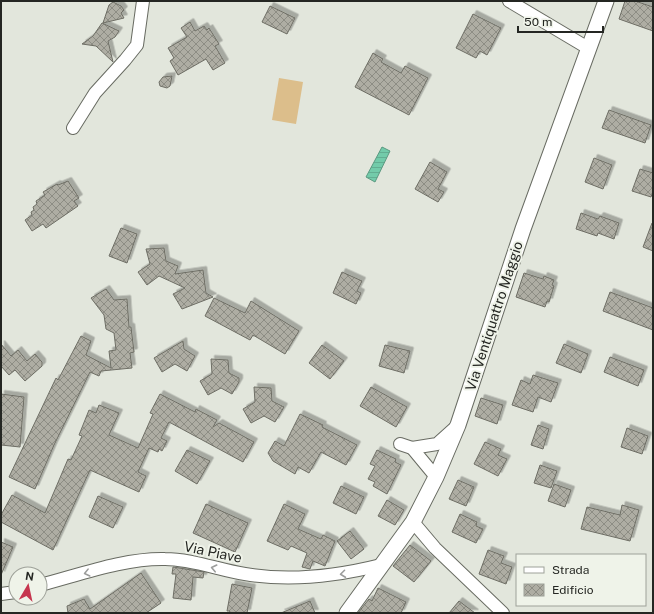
<svg xmlns="http://www.w3.org/2000/svg" width="654" height="614" font-family="'Public Sans',sans-serif">
<style>
.garden{fill:#dcbe8b}
.water{fill:url(#water-rules);stroke:#5b9a81}
.building{fill:url(#building-cross-hatch);stroke:#6e6e65;filter:url(#shadow)}
.lines{fill:none;stroke-linecap:round;stroke-linejoin:round}
.minor-casing{stroke:#686b62;stroke-width:14}
.major-casing{stroke:#686b62;stroke-width:17}
.minor{stroke:#fff;stroke-width:12}
.major{stroke:#fff;stroke-width:15}
.oneway{stroke:#9c9d9c}
.labels{text-anchor:middle;stroke-width:4;stroke-linejoin:round;paint-order:stroke}
.street-label{font-size:14px;fill:#242622;stroke:#eff3e9}
</style>
<defs>
<pattern id="water-rules" width="6" height="5" patternUnits="userSpaceOnUse"><rect width="6" height="5" fill="#73cbaa"/><path d="M0 2.5h6" fill="none" stroke="#63ae92"/></pattern>
<pattern id="building-cross-hatch" width="8" height="8" patternUnits="userSpaceOnUse"><rect width="8" height="8" fill="#aeada3"/><path d="M0 0l8 8M0 8l8-8" fill="none" stroke="#8d8d84"/></pattern>
<filter id="shadow"><feDropShadow dx="3.5" dy="-3.5" stdDeviation="0" flood-color="#0004"/></filter>
</defs>
<rect width="100%" height="100%" fill="#e2e6dc"/>
<path class="garden" d="M279,78L303,82L296,124L272,120Z"/>
<path class="water" d="M382,147L390,151L375,182L366,177Z"/>
<g class="building">
<path d="M625,1H635L653,7V31L619,19Z"/>
<path d="M113,2L121,6L124,10L121,13L124,18L103,23L109,5Z"/>
<path d="M270,6L295,18L287,34L262,22Z"/>
<path d="M473,14L501,28L487,55L480,51L476,58L456,48Z"/>
<path d="M190,22L195,31L204,26L207,30L209,28L219,44L215,46L225,63L213,70L206,59L178,75L170,61L174,58L168,48L187,37L181,28Z"/>
<path d="M102,23L119,31L115,37L108,41L113,62L96,46L82,44L93,36Z"/>
<path d="M373,53L383,59L381,62L401,73L405,66L428,78L409,115L355,87Z"/>
<path d="M172,76L170,86L167,88L160,86L159,82L163,77Z"/>
<path d="M609,110L651,125L645,143L602,128Z"/>
<path d="M594,158L612,165L603,189L585,182Z"/>
<path d="M430,162L447,172L438,189L444,192L438,202L415,189Z"/>
<path d="M640,169L653,173V191L651,197L632,191Z"/>
<path d="M68,181L79,198L74,201L78,206L46,228L43,224L32,231L25,220L32,215L31,212L34,210L33,207L37,204L36,201L45,195L43,192L57,184L58,185Z"/>
<path d="M581,213L598,219L600,216L619,223L614,239L598,233L597,236L576,229Z"/>
<path d="M652,223H653V251L643,247Z"/>
<path d="M121,228L137,234L127,263L109,256Z"/>
<path d="M164,248L166,261L178,266L175,274L203,270L206,293L213,297L182,309L173,294L185,288L159,276L147,285L138,272L150,264L146,249Z"/>
<path d="M342,272L362,281L357,291L361,293L356,304L333,293Z"/>
<path d="M524,273L543,279L544,276L554,280L552,285L554,286L549,302L547,301L545,307L516,297Z"/>
<path d="M106,289L114,300L127,299L129,327H131L134,352L130,353L132,368L101,371L99,376L90,372L54,445L35,489L9,477L56,378L58,380L81,336L91,341L86,355L111,368L109,351L116,350L114,333L106,329L104,315L91,298Z"/>
<path d="M610,292L653,308V330L603,311Z"/>
<path d="M214,298L245,313L251,301L299,331L285,354L253,335L250,340L205,316Z"/>
<path d="M183,341L184,349L195,356L187,371L175,364L162,372L154,358Z"/>
<path d="M1,344L11,356L18,350L27,361L35,354L42,362V366L25,381L15,370L9,375L1,366Z"/>
<path d="M564,344L588,354L581,373L556,363Z"/>
<path d="M322,345L344,361L330,379L309,363Z"/>
<path d="M385,345L410,351L404,373L379,366Z"/>
<path d="M610,357L644,370L638,386L604,372Z"/>
<path d="M211,359L228,360L229,373L239,378V382L232,394L221,388L208,395L200,381L212,374Z"/>
<path d="M533,375L558,383L551,402L538,397L533,412L512,405L521,380L530,384Z"/>
<path d="M254,387L271,388L272,401L284,407L275,422L264,416L251,423L243,409L255,402Z"/>
<path d="M371,387L407,407L396,427L360,406Z"/>
<path d="M1,394L24,397L20,447L1,445Z"/>
<path d="M160,394L195,412L196,409L217,420L213,427L219,423L254,442L243,462L169,422L161,438L167,441L162,451L159,449L158,452L149,448L138,472L146,476L139,492L90,470L53,550L1,522V515L12,495L45,513L68,459L71,460L82,436L79,435L89,410L96,413L99,405L119,413L109,435L138,448L153,414L150,413Z"/>
<path d="M481,398L503,405L497,424L475,416Z"/>
<path d="M300,414L323,425L322,427L357,445L346,465L321,452L309,473L298,467L295,474L273,461L268,453L275,441L284,446Z"/>
<path d="M538,425L549,429L543,449L531,445Z"/>
<path d="M627,428L648,436L642,454L621,447Z"/>
<path d="M485,442L501,449L498,455L507,459L498,476L474,464Z"/>
<path d="M187,450L210,461L197,484L175,471Z"/>
<path d="M377,450L396,459L395,462L401,465L387,494L373,486L375,482L368,479L375,466L370,464Z"/>
<path d="M540,465L557,471L551,488L534,483Z"/>
<path d="M458,480L474,487L466,506L449,499Z"/>
<path d="M554,484L571,490L565,507L548,501Z"/>
<path d="M341,486L364,497L356,514L333,503Z"/>
<path d="M98,496L123,507L113,528L89,517Z"/>
<path d="M387,500L404,510L395,525L378,516Z"/>
<path d="M206,504L248,523L235,552L193,533Z"/>
<path d="M284,504L305,514L298,529L321,539L323,535L335,541L325,566L313,561L310,569L302,567L307,553L291,546L288,550L267,541Z"/>
<path d="M622,505L639,510L630,541L581,529L587,507L620,515Z"/>
<path d="M460,514L477,522L476,526L483,529L476,543L452,532Z"/>
<path d="M350,531L364,549L351,559L337,541Z"/>
<path d="M1,542L13,547L1,575Z"/>
<path d="M410,545L431,561L414,582L393,566Z"/>
<path d="M488,550L504,556L501,563L512,567L506,584L479,574Z"/>
<path d="M173,567L204,572L203,578L193,577L191,600L173,598L176,574H172Z"/>
<path d="M141,573L161,603L146,613H68L67,606L84,599L90,609Z"/>
<path d="M232,584L252,588L247,613H229L230,611H227Z"/>
<path d="M378,588L406,602L401,613H358L369,599L372,601Z"/>
<path d="M310,601L315,613H281Z"/>
<path d="M459,601L475,613H449Z"/>
</g>
<g class="lines">
<defs>
<g id="minor">
<path d="M509,1L588,48"/>
<path d="M73,128L95,93L125,60L137,45L143,1"/>
<path d="M400,444L412,448"/>
<path d="M436,477L412,448L437,444L457,426"/>
<path d="M413,522L435,548L503,613"/>
<path d="M40,585C79,575 124,558 165,559C192,559 219,570 245,574C291,582 337,576 381,565"/>
<path d="M1,594L16,592"/>
</g>
<path id="major" d="M347,613L413,522L436,477L458,425L523,229L606,1"/>
</defs>
<use href="#minor" class="minor-casing"/>
<use href="#major" class="major-casing"/>
<use href="#minor" class="minor"/>
<use href="#major" class="major"/>
</g>
<defs><path id="oneway-chevron" d="M-2-3.5L2.5 0L-2 3.5" fill="none" stroke-width="1.6" stroke-linecap="round" stroke-linejoin="round"/></defs>
<g class="oneway">
<use href="#oneway-chevron" transform="translate(214 568) rotate(-167)"/>
<use href="#oneway-chevron" transform="translate(87 573) rotate(166)"/>
<use href="#oneway-chevron" transform="translate(343 574) rotate(173)"/>
</g>
<g class="labels">
<g class="street-label">
<text transform="translate(494 316) rotate(-72)" y="5">Via Ventiquattro Maggio</text>
<text transform="translate(213 552) rotate(12)" y="5">Via Piave</text>
</g>
</g>
<rect width="654" height="614" fill="none" stroke="#242622" stroke-width="4"/>
<rect x="516" y="554" width="130" height="52" fill="#eff3e9" stroke="#9ea199"/>
<rect x="524" y="567" width="20" height="6" fill="#ffffff" stroke="#9ea199"/>
<text x="552" y="574" font-size="12" fill="#242622">Strada</text>
<rect x="524" y="584" width="20" height="12" fill="url(#building-cross-hatch)" stroke="#9ea199"/>
<text x="552" y="594" font-size="12" fill="#242622">Edificio</text>
<g transform="translate(28 586) rotate(9)"><circle r="19" fill="#eff3e9" stroke="#9ea199"/>
<path d="M0-3L7 15L0 10L-7 15Z" fill="#c6364f"/>
<text y="-6" font-size="11" font-weight="bold" text-anchor="middle" fill="#242622">N</text>
</g>
<path d="M518 26v6h85v-6" fill="none" stroke="#242622" stroke-width="2"/>
<text x="524" y="26" font-size="12" fill="#242622" stroke="#eff3e9" stroke-width="3" paint-order="stroke">50 m</text>
</svg>
